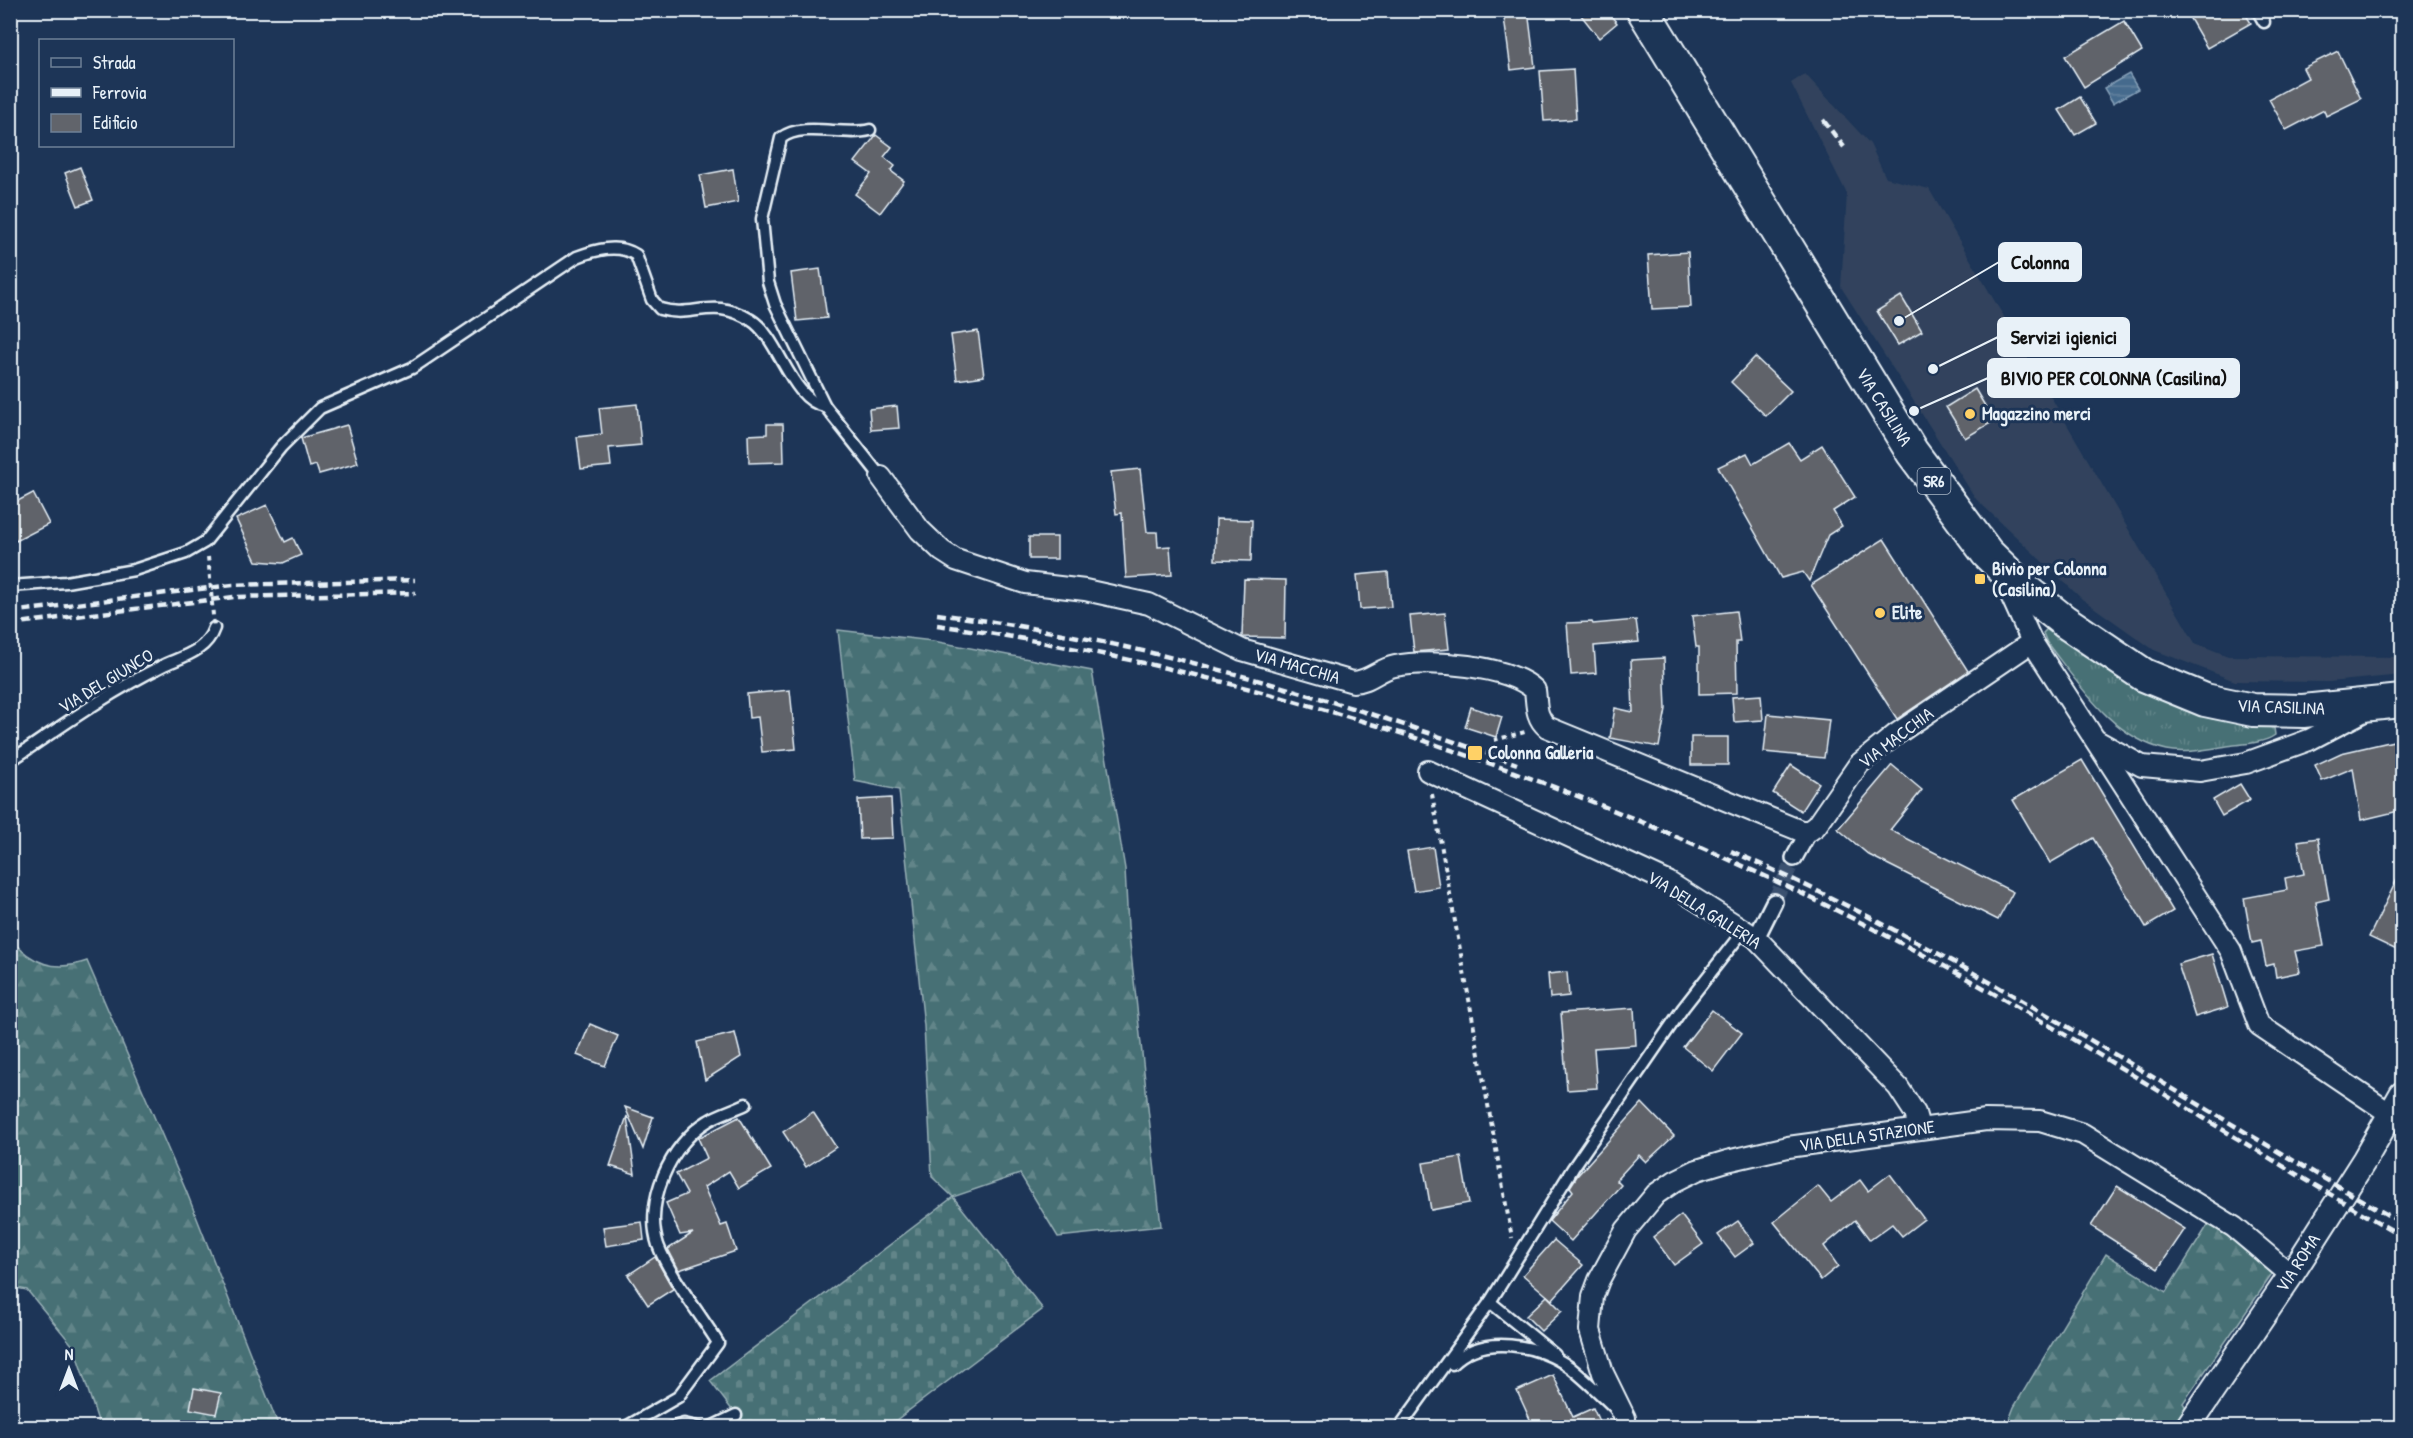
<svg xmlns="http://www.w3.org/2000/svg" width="2413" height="1438" font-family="'Patrick Hand',sans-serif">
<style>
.built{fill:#31435d}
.grass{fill:url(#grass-tufts);stroke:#98b0b6;stroke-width:1.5}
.forest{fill:url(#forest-firs);stroke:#98b0b6;stroke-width:1.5}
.cemetery{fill:url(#cemetery-stones);stroke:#98b0b6;stroke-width:1.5}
.water{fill:url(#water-rules);stroke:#86a0b8;stroke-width:1.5}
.building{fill:#61646b;stroke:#e8f1f8;stroke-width:1.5}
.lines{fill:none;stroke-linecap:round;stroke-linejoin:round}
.pedestrian-tunnel{stroke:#3b516f;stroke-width:15;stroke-dasharray:15 8;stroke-linecap:butt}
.service-casing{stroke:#e8f1f8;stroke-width:15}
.pedestrian-casing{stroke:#e8f1f8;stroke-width:20}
.minor-casing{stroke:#e8f1f8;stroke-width:24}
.tertiary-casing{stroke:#e8f1f8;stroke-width:28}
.primary-casing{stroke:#e8f1f8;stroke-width:36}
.path{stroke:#e8f1f8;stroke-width:4;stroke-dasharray:4.5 4.5;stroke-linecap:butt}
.service{stroke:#1d3557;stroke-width:10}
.pedestrian{stroke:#1d3557;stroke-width:15}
.minor{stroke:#1d3557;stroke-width:20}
.tertiary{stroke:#1d3557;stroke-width:24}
.primary{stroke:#1d3557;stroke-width:32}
.rail{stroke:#e8f1f8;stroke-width:4.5;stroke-dasharray:9 4.5;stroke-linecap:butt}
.path-bridge{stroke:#e8f1f8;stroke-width:4;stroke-dasharray:4.5 4.5;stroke-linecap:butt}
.poi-dot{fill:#ffd166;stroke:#1d3557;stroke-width:2}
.labels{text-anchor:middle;stroke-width:6;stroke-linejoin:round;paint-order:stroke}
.shield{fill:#1d3557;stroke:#abb9c8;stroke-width:1.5}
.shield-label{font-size:16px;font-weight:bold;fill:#e8f1f8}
.street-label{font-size:18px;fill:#e8f1f8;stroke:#1d3557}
.poi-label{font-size:18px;font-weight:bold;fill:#e8f1f8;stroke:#1d3557;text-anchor:start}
.leader{fill:none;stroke:#e8f1f8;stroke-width:2}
.callout-dot{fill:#e8f1f8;stroke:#1d3557;stroke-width:2}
.callout{fill:#e8f1f8;stroke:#e8f1f8;stroke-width:2}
.callout-label{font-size:20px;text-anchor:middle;font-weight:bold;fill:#111}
</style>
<defs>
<pattern id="grass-tufts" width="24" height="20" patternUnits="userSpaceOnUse" patternTransform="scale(1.5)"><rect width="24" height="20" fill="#477075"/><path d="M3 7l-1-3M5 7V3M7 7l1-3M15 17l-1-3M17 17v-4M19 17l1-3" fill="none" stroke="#628589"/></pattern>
<pattern id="forest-firs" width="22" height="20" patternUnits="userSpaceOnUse" patternTransform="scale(1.5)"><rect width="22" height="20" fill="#477075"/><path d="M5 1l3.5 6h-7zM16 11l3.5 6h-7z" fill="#628589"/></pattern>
<pattern id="cemetery-stones" width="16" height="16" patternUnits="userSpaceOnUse" patternTransform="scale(1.5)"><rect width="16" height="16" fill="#477075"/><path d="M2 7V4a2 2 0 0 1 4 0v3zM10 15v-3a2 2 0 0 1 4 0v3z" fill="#628589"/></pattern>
<pattern id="water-rules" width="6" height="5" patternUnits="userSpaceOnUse" patternTransform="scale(1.5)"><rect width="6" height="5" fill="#456a8d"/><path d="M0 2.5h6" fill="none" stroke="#60809e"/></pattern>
</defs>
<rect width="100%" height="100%" fill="#1d3557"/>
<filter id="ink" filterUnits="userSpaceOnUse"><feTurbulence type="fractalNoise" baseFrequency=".0167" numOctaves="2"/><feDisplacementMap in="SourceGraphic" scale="12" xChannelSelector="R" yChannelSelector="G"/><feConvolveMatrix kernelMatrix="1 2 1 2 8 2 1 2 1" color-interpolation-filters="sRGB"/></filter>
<g filter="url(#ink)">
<path class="built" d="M1805,74L1870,144L1886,178L1929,189L2195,643L2228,656L2402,657V675L2329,682L2235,681L2154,650L2082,599L1976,499L1841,287L1847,194L1791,83Z"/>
<path class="grass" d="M2049,627L2129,683L2176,706L2209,718L2274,728L2275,735C2263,744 2241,744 2227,746C2209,749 2185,754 2167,750C2112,738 2079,684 2047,643L2043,633Z"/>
<g class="forest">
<path d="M838,630L933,641L1092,671L1125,869L1128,926L1161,1226L1058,1237L1020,1174L953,1197L932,1177L924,1026L899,790L855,781Z"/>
<path d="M10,938C32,965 56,972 87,961L187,1193L279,1427H100L74,1347L27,1290L11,1287Z"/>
<path d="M2208,1225L2235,1236L2273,1273L2183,1403L2198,1427L2006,1428L2014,1407L2106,1254L2166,1292Z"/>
</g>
<path class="cemetery" d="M953,1197L1043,1309L887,1427H745L710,1381Z"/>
<path class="water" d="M2129,74L2138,89L2113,103L2104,88Z"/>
<g class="building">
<path d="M1503,10H1528L1535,67L1511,70Z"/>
<path d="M1577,10H1606L1617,23L1599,38Z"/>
<path d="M2185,10H2243L2251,23L2207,48Z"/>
<path d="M2124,21L2142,51L2084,87L2065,56Z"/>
<path d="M2338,51L2361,99L2326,116L2324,110L2286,130L2269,99L2308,78L2303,68Z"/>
<path d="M1573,69L1576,119L1544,121L1540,71Z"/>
<path d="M2080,97L2096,123L2075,135L2059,110Z"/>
<path d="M876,135L892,147L884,157L895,166L891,171L904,181L880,213L855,194L871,174L855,162Z"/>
<path d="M80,167L93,200L78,206L65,173Z"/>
<path d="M733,169L738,202L706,208L700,175Z"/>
<path d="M1688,252L1691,307L1652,309L1648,255Z"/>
<path d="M820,269L827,318L797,321L791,273Z"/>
<path d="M1901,296L1922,331L1898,345L1877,311Z"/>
<path d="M978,331L984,376L957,380L951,335Z"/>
<path d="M1755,357L1791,391L1766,416L1731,382Z"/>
<path d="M1975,389L1994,421L1965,438L1946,407Z"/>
<path d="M637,404L641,445L609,448L611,466L581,469L577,437L602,434L599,408Z"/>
<path d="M897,406L899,428L871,430L869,409Z"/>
<path d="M767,424H783L784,462L749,463L748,435L767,434Z"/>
<path d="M347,425L358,463L319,474L316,465L309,467L301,438Z"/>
<path d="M1789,443L1800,459L1822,445L1855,497L1833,511L1842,526L1828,535L1809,581L1803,572L1781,578L1718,467L1747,453L1753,464Z"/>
<path d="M1140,469L1147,532H1157L1158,547L1170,546L1172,575L1126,578L1122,513L1116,514L1111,472Z"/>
<path d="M33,493L49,524L16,541L10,531V505Z"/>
<path d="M267,505L285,542L293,538L301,555L283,563L256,561L236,519Z"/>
<path d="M1216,519L1252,520L1251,561L1215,560Z"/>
<rect x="1029" y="537" width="28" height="22"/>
<path d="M1884,539L1968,671L1897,719L1811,585Z"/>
<path d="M1388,572L1391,607L1360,609L1357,575Z"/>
<path d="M1244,579L1286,580L1285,638L1242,637Z"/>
<path d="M1736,611L1740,642H1736L1737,693L1699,694V647H1696L1692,616Z"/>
<path d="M1445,613L1449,649L1414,652L1410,616Z"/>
<path d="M1636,620L1639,642L1594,646L1596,673L1571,675L1567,623L1592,622L1593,624Z"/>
<path d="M1664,658L1666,709L1659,747L1610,738L1615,708L1633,712L1631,660Z"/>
<path d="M790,690L796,749L762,752L758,717L749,718L747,694Z"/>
<path d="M1761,695L1763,720L1734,722L1732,697Z"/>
<path d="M1471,707L1502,717L1496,737L1465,727Z"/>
<path d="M1768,714L1829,720L1824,758L1764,752Z"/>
<rect x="1691" y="737" width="37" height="28"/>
<path d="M2398,740L2403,773V810L2361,820L2353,768L2322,781L2315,765L2341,753Z"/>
<path d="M2082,760L2173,911L2146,927L2093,838L2050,863L2013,800Z"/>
<path d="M1791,765L1819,783L1801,811L1773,793Z"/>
<path d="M1892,765L1922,790L1890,830L2013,892L1998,920L1869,855L1838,829Z"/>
<path d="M2240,784L2250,800L2222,816L2213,800Z"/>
<path d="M891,798L893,838L860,839L858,800Z"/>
<path d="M2318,838L2329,899L2316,902L2324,946L2295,951L2300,972L2276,977L2274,964L2266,966L2261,941L2252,943L2244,898L2287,890L2285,878L2304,874L2298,841Z"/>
<path d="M1433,847L1439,887L1414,891L1407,851Z"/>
<path d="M2403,867V953L2369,937Z"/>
<path d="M2212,954L2228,1007L2195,1017L2178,964Z"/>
<path d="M1567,972L1569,996L1550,998L1548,974Z"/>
<path d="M1634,1008L1636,1045L1594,1048L1597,1088L1567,1090L1561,1013Z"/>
<path d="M1712,1010L1742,1033L1713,1071L1683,1047Z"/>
<path d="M590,1024L618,1036L605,1066L577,1055Z"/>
<path d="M735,1033L741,1057L705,1080L697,1042Z"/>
<path d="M1642,1103L1674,1136L1646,1162L1639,1155L1616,1180L1621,1185L1571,1241L1549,1221L1573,1191L1570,1187L1577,1176Z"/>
<path d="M625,1107L653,1117L643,1149Z"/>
<path d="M813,1112L836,1147L806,1167L783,1132Z"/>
<path d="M627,1116L635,1174L610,1166Z"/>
<path d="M739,1117L771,1169L739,1188L729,1171L704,1187L721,1226L727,1224L736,1251L679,1270L668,1249L693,1233L680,1235L666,1203L687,1194L676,1174L707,1158L698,1138Z"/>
<path d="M1461,1157L1469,1203L1431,1210L1423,1163Z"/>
<path d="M1890,1174L1924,1219L1902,1236L1892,1224L1870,1240L1855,1220L1824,1246L1838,1266L1821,1280L1774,1222L1818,1186L1831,1202L1860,1180L1868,1191Z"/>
<path d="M2117,1186L2185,1229L2158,1269L2091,1226Z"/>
<path d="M1681,1215L1703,1244L1674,1265L1653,1237Z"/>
<path d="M1738,1221L1754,1243L1735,1257L1718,1235Z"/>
<path d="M642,1222L644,1240L606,1246L603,1227Z"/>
<path d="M1554,1240L1583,1265L1552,1300L1523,1275Z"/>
<path d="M655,1257L673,1289L648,1305L628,1275Z"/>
<path d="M1547,1296L1562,1311L1541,1331L1526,1316Z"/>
<path d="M1553,1375L1573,1417L1593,1408L1602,1428H1552L1558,1425L1556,1421L1542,1428H1534L1517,1391Z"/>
<path d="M194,1388L221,1393L216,1414L190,1409Z"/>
</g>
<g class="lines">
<path class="pedestrian-tunnel" d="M1774,902L1794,858"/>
<defs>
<g id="service">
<path d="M2257,10L2264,22"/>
<path d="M870,130C843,137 804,121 781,138L762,219L768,282L775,304L825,406L881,477"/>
<path d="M10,586L66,582L134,570L186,553L205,542L281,447L320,408L412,368L577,257C595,250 618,243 636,255L652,300L660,309C694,319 712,296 751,320C779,337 791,401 825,406"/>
<path d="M10,761C60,727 109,692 164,665C184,656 206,651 214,628"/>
<path d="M1490,1302L1555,1355"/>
<path d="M1452,1364C1482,1333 1539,1344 1571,1368C1593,1386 1614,1407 1635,1428"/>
<path d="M624,1428L678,1397L718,1343C701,1315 669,1275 658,1245C644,1202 670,1144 708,1121C719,1114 734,1110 746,1104"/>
<path d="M670,1428L684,1424L701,1428"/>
<path d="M709,1428L736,1415"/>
<path d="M1399,1428L1490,1302L1573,1168L1683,1008L1744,930"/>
</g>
<g id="pedestrian">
<path d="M1794,858L1809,831"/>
<path d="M1756,938L1774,902"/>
</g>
<g id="minor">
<path d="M881,477L920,530L942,551L956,560L1025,583L1085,590L1149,604L1242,650L1353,682C1369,682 1379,669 1395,666C1430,659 1508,665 1535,690C1537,704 1535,717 1547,727L1801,831H1809L1816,826L1859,764L1895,735L2032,642"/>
<path d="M2004,580L2032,642L2231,951L2259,1025L2392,1115"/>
<path d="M2097,741L2142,766L2200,771L2246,763L2309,740L2370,708"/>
<path d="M1428,771L1668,882L1756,938L1898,1087L1915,1113L1919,1127"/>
<path d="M1625,1418L1603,1373L1590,1330L1593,1296L1599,1280L1626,1230L1656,1194L1675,1181L1697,1170L1727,1161L1788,1147L1986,1120L2040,1121L2083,1134L2234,1227L2291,1275"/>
</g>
<path id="tertiary" d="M2187,1428L2291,1275L2365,1159L2402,1094"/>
<path id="primary" d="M1643,10L1912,452L1987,553L2025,590L2064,621L2144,675L2205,700L2253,710L2303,711L2402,701"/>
</defs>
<use href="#service" class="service-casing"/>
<use href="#pedestrian" class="pedestrian-casing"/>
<use href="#minor" class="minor-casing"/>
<use href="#tertiary" class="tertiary-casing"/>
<use href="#primary" class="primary-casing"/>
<g class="path">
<path d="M208,557L209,566"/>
<path d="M1494,740L1525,732"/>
<path d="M1432,794L1512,1238"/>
</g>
<use href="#service" class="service"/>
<use href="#pedestrian" class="pedestrian"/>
<use href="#minor" class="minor"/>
<use href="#tertiary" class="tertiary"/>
<use href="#primary" class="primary"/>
<g class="rail">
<path d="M1823,120L1844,147"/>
<path d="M10,612L233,585L415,580"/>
<path d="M937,614C1136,639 1329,696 1517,764"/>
<path d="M10,624L234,597L416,593"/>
<path d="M937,625C1284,675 1622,794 1931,959C2091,1045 2244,1146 2402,1236"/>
<path d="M1731,851C1966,954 2179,1098 2402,1223"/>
</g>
<path class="path-bridge" d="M209,566L214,628"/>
</g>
</g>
<g class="poi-dot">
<circle cx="1970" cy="414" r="6"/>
<rect x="1974" y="573" width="12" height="12" rx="3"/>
<circle cx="1880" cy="613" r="6"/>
<rect x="1467" y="745" width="16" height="16" rx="3"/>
</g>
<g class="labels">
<rect class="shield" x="1917.5" y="468" width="33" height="26" rx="4.5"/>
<g class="shield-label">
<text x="1934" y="487">SR6</text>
</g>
<g class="street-label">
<text transform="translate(1884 407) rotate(58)" y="6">VIA CASILINA</text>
<text transform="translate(1297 666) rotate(16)" y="6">VIA MACCHIA</text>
<text transform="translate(106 681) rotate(-31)" y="6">VIA DEL GIUNCO</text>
<text transform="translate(2281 707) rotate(2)" y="6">VIA CASILINA</text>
<text transform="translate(1896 738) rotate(-37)" y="6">VIA MACCHIA</text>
<text transform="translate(1704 910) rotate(32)" y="6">VIA DELLA GALLERIA</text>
<text transform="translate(1867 1136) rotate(-8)" y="6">VIA DELLA STAZIONE</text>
<text transform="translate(2298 1263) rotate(-57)" y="6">VIA ROMA</text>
</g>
<g class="poi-label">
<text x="1982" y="420">Magazzino merci</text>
<text x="1992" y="575">Bivio per Colonna<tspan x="1992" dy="21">(Casilina)</tspan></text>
<text x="1892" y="619">Elite</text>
<text x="1488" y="759">Colonna Galleria</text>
</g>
</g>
<path class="leader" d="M1899 321L1999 262M1933 369L1998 337M1914 411L1988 378"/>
<g class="callout-dot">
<circle cx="1899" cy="321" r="6"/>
<circle cx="1933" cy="369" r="6"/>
<circle cx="1914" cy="411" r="6"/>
</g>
<g class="callout">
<rect x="1999" y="243" width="82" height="38" rx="6"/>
<rect x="1998" y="318" width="131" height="38" rx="6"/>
<rect x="1988" y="359" width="251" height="38" rx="6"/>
</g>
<g class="callout-label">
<text x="2040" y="269">Colonna</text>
<text x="2064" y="344">Servizi igienici</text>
<text x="2114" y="385">BIVIO PER COLONNA (Casilina)</text>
</g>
<rect width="2413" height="1438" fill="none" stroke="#1d3557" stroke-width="36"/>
<rect x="18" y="18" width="2377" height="1402" fill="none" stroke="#e8f1f8" stroke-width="2" filter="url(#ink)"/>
<rect x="39" y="39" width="195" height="108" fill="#1d3557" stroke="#6e8097" stroke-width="1.5"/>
<rect x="51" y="58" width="30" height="9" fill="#1d3557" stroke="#6e8097" stroke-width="1.5"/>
<text x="93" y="69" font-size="18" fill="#e8f1f8">Strada</text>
<rect x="51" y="88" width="30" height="9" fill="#e8f1f8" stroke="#6e8097" stroke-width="1.5"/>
<text x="93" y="99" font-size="18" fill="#e8f1f8">Ferrovia</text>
<rect x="51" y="114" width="30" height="18" fill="#61646b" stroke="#6e8097" stroke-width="1.5"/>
<text x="93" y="129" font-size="18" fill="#e8f1f8">Edificio</text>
<g transform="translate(69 1369)" stroke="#1d3557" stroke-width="4.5" paint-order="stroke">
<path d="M0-4.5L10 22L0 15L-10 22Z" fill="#e8f1f8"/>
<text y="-9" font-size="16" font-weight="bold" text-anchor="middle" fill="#e8f1f8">N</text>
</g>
</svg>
